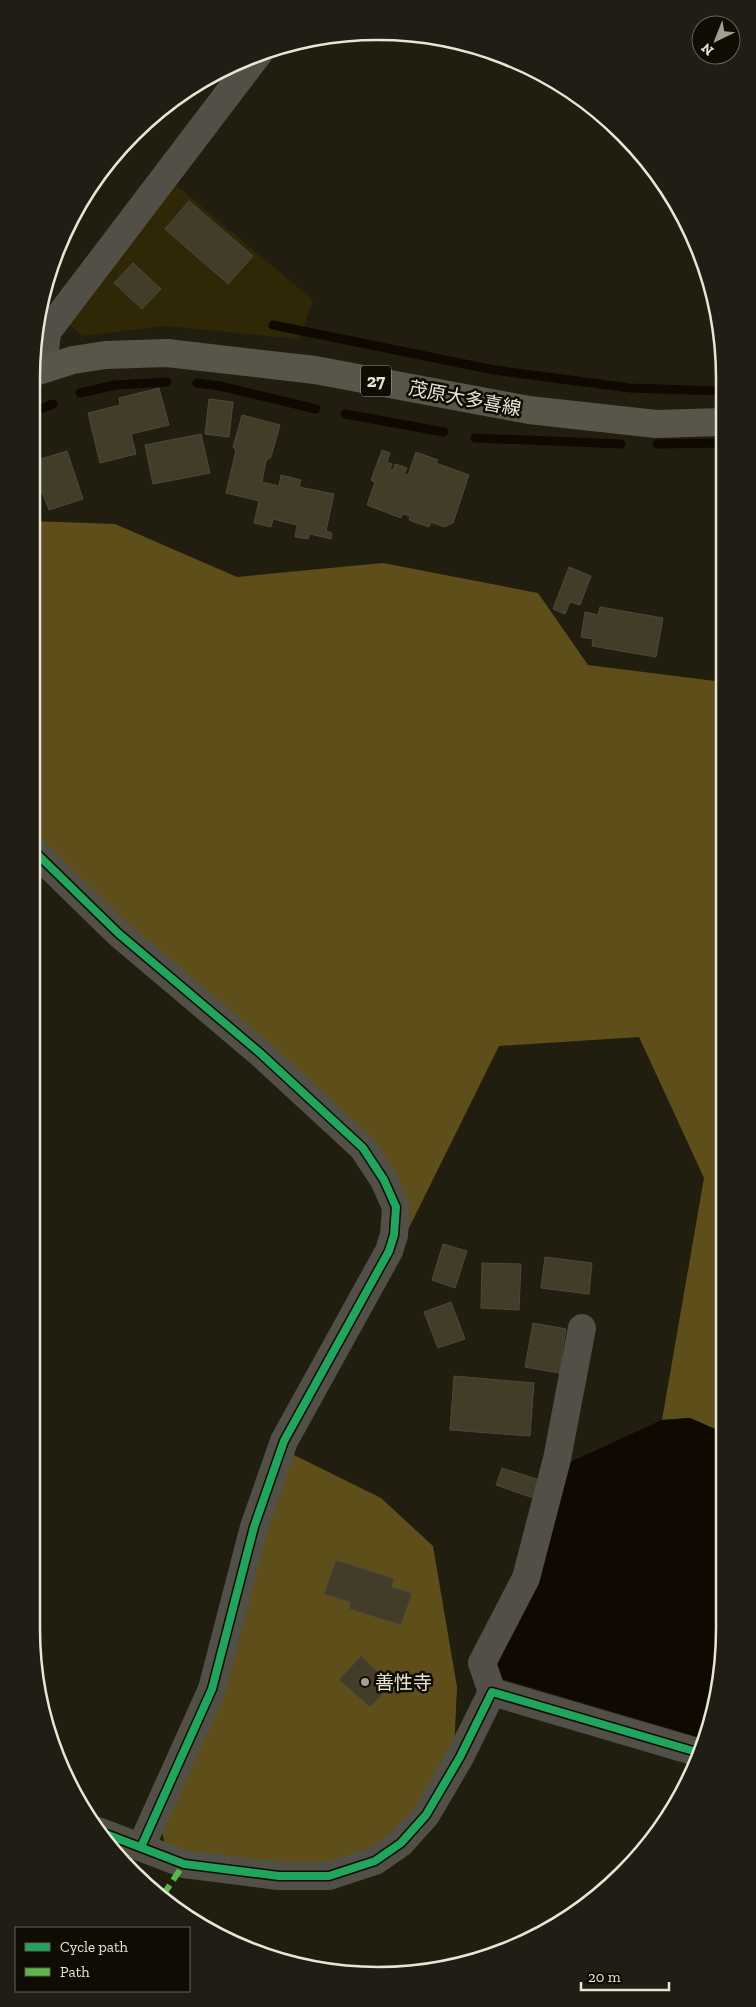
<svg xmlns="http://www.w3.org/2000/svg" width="756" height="2007" font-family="'Zilla Slab','Noto Sans JP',serif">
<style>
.built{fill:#2f2705}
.forest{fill:#5d4e1a}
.water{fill:#100901}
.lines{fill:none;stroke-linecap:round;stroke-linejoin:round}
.stream{stroke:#100901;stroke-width:9}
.building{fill:#413d29;stroke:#4c493e}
.minor{stroke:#514f46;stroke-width:28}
.primary{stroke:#585549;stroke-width:28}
.quiet{stroke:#58b947;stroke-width:6;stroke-dasharray:12 6;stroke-linecap:butt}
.cycleway-casing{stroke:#0f0c03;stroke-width:11}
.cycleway{stroke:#20a55d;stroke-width:8}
.poi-dot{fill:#a39f90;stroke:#0f0c03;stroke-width:2}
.labels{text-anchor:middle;stroke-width:5;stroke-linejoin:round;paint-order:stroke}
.shield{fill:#0f0c03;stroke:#a8a496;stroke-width:1}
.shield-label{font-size:18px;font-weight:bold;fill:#e9e5d5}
.street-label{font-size:19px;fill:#e9e5d5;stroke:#0f0c03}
.poi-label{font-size:19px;fill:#e9e5d5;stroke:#0f0c03;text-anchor:start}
.rim{fill:none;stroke:#e9e5d5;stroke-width:2.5}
</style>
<rect width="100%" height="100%" fill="#211e0f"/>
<path class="built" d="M170,180L313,300L299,339L165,326L83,336L67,323Z"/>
<g class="forest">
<path d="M31,521L115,524L237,577L383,563L538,593L588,665L723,682L724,1433L690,1418L662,1420L704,1178L639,1037L499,1046L401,1244V1202L135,937L31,839Z"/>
<path d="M286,1451L381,1498L433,1546L457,1687L454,1752L422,1804L387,1841L325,1867H282L166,1848L161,1828Z"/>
</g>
<path class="water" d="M690,1418L724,1433L725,1629L713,1719L705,1739L492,1676L491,1666L533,1594L568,1463L662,1420Z"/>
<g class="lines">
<g class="stream">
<path d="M273,325L494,370L630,388L722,391"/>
<path d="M197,383L220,386L316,409"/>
<path d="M80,393L115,385L167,382"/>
<path d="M31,413L53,404"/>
<path d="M345,414L444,432"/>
<path d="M475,438L621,444"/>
<path d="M657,444L722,443"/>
</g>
</g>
<g class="building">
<path d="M189,201L253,256L228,284L165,229Z"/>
<path d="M133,263L161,289L142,309L114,283Z"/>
<path d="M159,388L169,425L131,434L136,454L100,463L88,413L120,405L119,398Z"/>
<path d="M209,399L233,402L229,437L205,434Z"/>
<path d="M242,415L280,425L271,457L266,461L262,482L279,486L281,475L301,480L299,487L334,494L326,531L332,533L331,539L310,534L308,539L295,537L297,525L273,519L271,527L254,523L259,501L226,493L236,450L233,447Z"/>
<path d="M201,434L210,473L153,484L145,445Z"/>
<path d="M382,450L390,453L387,462L392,464L390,469L393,470L395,464L407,468L404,474L408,475L416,452L438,460L436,463L469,475L453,523L444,527L431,522L429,527L409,520L410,516L403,514L401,518L367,505L375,482L371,480Z"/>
<path d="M67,451L83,499L49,510L42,492L31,495V462Z"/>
<path d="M569,567L591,576L580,605L570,602L565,614L553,609Z"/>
<path d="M600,607L663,618L656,657L592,646L593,639L581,637L585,612L598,615Z"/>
<path d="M443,1244L467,1251L455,1288L432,1280Z"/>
<path d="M545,1257L592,1263L589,1294L541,1288Z"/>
<path d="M482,1263L521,1264L519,1310L481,1308Z"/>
<path d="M451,1302L465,1339L438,1348L424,1312Z"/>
<path d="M533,1323L566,1329L559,1373L525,1367Z"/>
<path d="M454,1376L534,1383L530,1436L450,1430Z"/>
<path d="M502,1468L543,1481L536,1499L496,1485Z"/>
<path d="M336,1560L394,1579L392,1587L412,1593L401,1625L350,1609V1602L324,1594Z"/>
<path d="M361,1656L391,1685L370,1707L339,1680Z"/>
</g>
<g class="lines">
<g class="minor">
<path d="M43,369L47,332L259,53"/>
<path d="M31,848L118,933L260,1053L363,1148L384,1180L396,1207L394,1235L389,1251L284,1441L254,1527L212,1689L141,1847"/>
<path d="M492,1692L482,1663L526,1578L557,1459L582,1328"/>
<path d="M98,1831L184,1864L279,1876H329L375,1861L401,1843L426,1815L460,1757L492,1692L700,1753"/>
</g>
<path class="primary" d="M32,373L73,360L105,355L167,353L315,370L529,410L656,424L722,422"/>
<path class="quiet" d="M163,1895L184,1864"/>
<defs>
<g id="cycleway">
<path d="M31,848L118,933L260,1053L363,1148L384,1180L396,1207L394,1235L389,1251L284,1441L254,1527L212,1689L141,1847"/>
<path d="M98,1831L184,1864L279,1876H329L375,1861L401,1843L426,1815L460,1757L492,1692L700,1753"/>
</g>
</defs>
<use href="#cycleway" class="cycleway-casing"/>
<use href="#cycleway" class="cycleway"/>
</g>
<circle class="poi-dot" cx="365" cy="1682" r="5"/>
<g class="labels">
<rect class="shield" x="361" y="365.5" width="30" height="31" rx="4"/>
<g class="shield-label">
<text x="376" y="387">27</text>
</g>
<g class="street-label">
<text transform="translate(465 398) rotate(11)" y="7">茂原大多喜線</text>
</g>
<g class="poi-label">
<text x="375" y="1689">善性寺</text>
</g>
</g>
<path d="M0 0H756V2007H0ZM378 40H378A338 338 0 0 1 716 378V1629A338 338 0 0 1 378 1967H378A338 338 0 0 1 40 1629V378A338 338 0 0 1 378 40Z" fill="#201d14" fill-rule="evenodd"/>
<path class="rim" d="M378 40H378A338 338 0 0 1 716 378V1629A338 338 0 0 1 378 1967H378A338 338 0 0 1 40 1629V378A338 338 0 0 1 378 40Z"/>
<rect x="15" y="1927" width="175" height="65" fill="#0f0c03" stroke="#666357"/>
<rect x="25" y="1943" width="25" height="8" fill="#20a55d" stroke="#666357"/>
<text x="60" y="1952" font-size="15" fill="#e9e5d5">Cycle path</text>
<rect x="25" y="1968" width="25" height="8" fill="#58b947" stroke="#666357"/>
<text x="60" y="1977" font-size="15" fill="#e9e5d5">Path</text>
<g transform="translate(716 40) rotate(223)"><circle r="24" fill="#0f0c03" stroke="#666357"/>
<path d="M0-4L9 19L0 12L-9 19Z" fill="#a39f90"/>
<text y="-8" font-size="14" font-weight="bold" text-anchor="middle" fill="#e9e5d5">N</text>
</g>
<path d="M581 1982v8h88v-8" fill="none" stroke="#e9e5d5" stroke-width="2.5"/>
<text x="588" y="1982" font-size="15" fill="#e9e5d5" stroke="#0f0c03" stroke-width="4" paint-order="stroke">20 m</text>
</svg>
